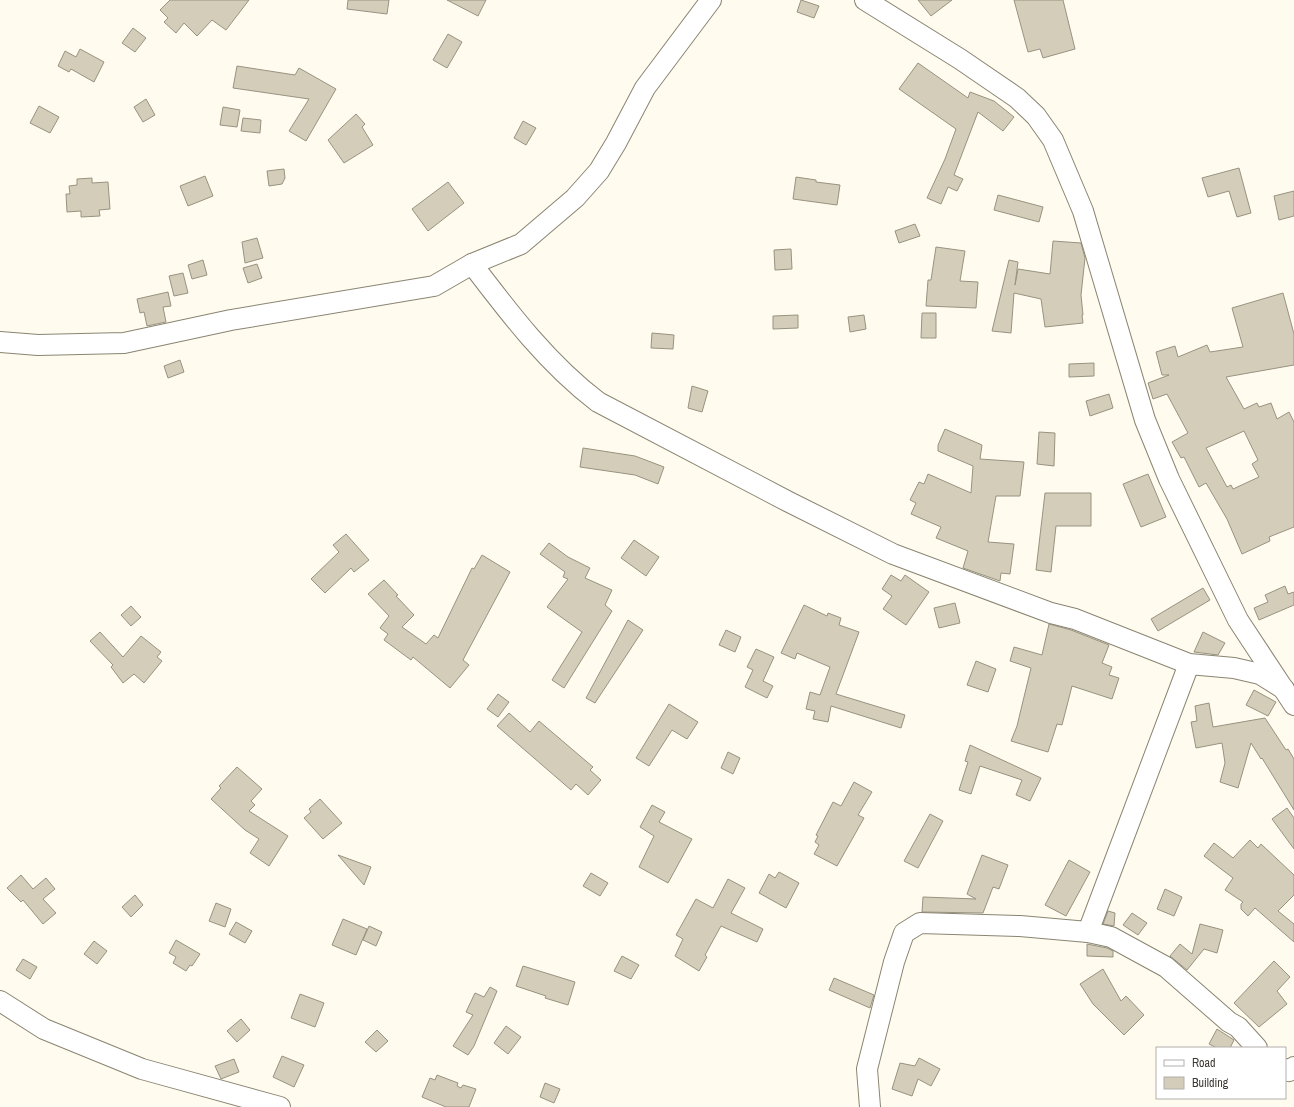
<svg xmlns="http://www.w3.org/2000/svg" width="1294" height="1107" font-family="'Archivo Narrow',sans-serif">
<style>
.building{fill:#d3cdb9;stroke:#989380;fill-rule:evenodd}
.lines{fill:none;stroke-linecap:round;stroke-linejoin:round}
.minor-casing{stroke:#8a8572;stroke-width:22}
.minor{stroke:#fff;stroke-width:20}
</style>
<rect width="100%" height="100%" fill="#fffbef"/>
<g class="building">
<path d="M170,0H249L226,30L212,20L197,36L184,23L176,33L164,22L168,18L160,10Z"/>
<path d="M348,0H389L387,14L347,9Z"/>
<path d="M447,0H486L478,16Z"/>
<path d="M801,0L819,6L814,18L797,12Z"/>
<path d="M918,0H952L931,16Z"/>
<path d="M1014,0H1063L1075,49L1043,58L1040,49L1028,52Z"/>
<path d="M133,28L146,38L135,52L122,43Z"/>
<path d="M448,34L462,42L447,68L433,60Z"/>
<path d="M80,49L104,62L94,82L71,69L69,72L58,66L65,51L76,57Z"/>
<path d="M918,63L968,98L970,92L994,101L1014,117L1003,131L978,112L954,175L963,179L957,191L948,187L941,204L927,198L945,159L956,129L899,89Z"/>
<path d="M237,66L295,75L299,68L336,89L306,141L289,131L309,99L233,88Z"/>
<path d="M146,99L155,115L143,122L134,107Z"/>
<path d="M39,106L59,117L50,133L30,123Z"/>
<path d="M223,107L240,110L237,127L220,125Z"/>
<path d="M356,114L365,124L362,127L373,145L344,163L328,140Z"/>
<path d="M243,118L261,120L260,133L241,131Z"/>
<path d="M523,121L536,128L526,145L514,138Z"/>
<path d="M1239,168L1251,213L1237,217L1229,191L1208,197L1202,178Z"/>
<path d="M284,169L285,178L282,184L269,186L267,171Z"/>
<path d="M205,176L213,196L188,206L180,186Z"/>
<path d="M796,177L816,180V182L840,185L837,205L793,199Z"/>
<path d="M92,178V183L108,182L110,209L99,210L100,216L81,217V211L67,212L66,194H70L69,186L77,185V179Z"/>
<path d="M448,182L464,203L428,231L412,209Z"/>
<path d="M1294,191V216L1279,220L1274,196Z"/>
<path d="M998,195L1043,207L1039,222L994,210Z"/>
<path d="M915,224L920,236L899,243L895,231Z"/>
<path d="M257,238L263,258L245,263L242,242Z"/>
<path d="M1053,241L1081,243L1085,258L1081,295L1083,315H1082L1083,323L1045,327L1041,299L1014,293L1011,333L992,331L1009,260L1018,262L1015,285L1018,269L1050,274Z"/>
<path d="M936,247L965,251L960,281L978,282L976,308L926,306L928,280H931Z"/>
<path d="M791,249L792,269L775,270L774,250Z"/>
<path d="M203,260L207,275L192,279L188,265Z"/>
<path d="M257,264L262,278L248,283L243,268Z"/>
<path d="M183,273L188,293L174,296L169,276Z"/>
<path d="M168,292L171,306L163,307L166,322L147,326L144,312L140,313L137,299Z"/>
<path d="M1283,293L1294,334V365L1226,377L1244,409L1257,403L1259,407L1271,403L1277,419L1289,412L1294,422V527L1269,537L1270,541L1242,554L1227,519L1206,483L1199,487L1184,457L1181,458L1172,442L1188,433L1167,394L1153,399L1148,383L1169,375H1162L1156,352L1175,346L1178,357L1207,345L1210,352L1243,347L1232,308ZM1244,431L1258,460L1252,464L1259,477L1233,489L1231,485L1227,487L1206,448Z"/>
<path d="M922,313H936V338H921Z"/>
<path d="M798,315V328L773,329V316Z"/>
<path d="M864,315L866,329L850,332L848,317Z"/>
<path d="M652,333L674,335L673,349L651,348Z"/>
<path d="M180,360L184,372L168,378L164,366Z"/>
<path d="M1094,363V376L1069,377V364Z"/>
<path d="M692,386L708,391L702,412L688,408Z"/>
<path d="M1109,394L1113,408L1090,416L1086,401Z"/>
<path d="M945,429L982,445L980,459L1024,462L1020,496H996L988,542L1014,544L1010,574L1001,573L1000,581L963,568L968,551L936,538L941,527L911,514L916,503L910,500L919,482L924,484L928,474L971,493L973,466L938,451V445Z"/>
<path d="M1039,432L1055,433L1054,466L1037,464Z"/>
<path d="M583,448L635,456L664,467L658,484L635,475L580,467Z"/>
<path d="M1148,474L1166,517L1141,527L1123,484Z"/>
<path d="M1045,493H1091V526H1056L1051,572L1036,570Z"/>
<path d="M346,534L369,560L354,572L351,568L325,593L311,579L339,552L333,545Z"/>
<path d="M634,540L659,557L646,576L621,558Z"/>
<path d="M549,543L568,557L590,568L585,578L612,590L605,605L612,611L564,688L552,680L582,632L547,607L568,579L563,577L565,572L540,554Z"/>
<path d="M482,555L510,572L463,660L469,665L450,688L413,657L411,660L384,640L388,634L380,628L389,616L368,594L384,580L398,595L396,596L414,615L402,627L426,644L434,635L438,638L472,568L474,569Z"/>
<path d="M891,575L901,581L905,575L929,592L906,625L883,609L892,596L882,589Z"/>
<path d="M1285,586L1288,594L1294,592V605L1259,620L1254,608L1268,602L1265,595Z"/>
<path d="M1203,588L1210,600L1158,631L1151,619Z"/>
<path d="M955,603L960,623L939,628L934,608Z"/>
<path d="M804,605L827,616L828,613L841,618L839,625L859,632L836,694L905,715L901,728L831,706L828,722L813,719L815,711L806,709L810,692L820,695L830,667L797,653L795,659L781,653Z"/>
<path d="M131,606L141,617L131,626L121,615Z"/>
<path d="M628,620L643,630L595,703L586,698Z"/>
<path d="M1049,624L1071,630L1109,645L1102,663L1112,667L1109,675L1119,678L1112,699L1072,686L1062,725L1057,724L1048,752L1011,741L1017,726L1031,668L1010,661L1014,647L1042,655Z"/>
<path d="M726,630L741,637L735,652L719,645Z"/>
<path d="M100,632L123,657L141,636L161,652L157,657L162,661L144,683L134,674L123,683L111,667L113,665L90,641Z"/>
<path d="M1203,632L1225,643L1218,655L1194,652Z"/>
<path d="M756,649L774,657L763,681L773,686L767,698L745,687L753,670L747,667Z"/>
<path d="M976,661L996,669L988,692L967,685Z"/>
<path d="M1254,690L1276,702L1268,716L1246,705Z"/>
<path d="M498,694L509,702L498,717L487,709Z"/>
<path d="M1209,703L1213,727L1265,718L1286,750L1288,749L1294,759V810L1262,758L1261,759L1251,743L1238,788L1220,782L1225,763L1222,743L1196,748L1191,722L1197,721L1195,706Z"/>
<path d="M669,704L698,722L687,739L672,730L649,766L636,758Z"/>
<path d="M509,713L530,732L539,721L593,767L590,770L601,780L588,795L576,784L571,790L497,726Z"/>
<path d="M970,745L1041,778L1030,801L1016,795L1022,780L980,766L971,794L959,790L968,762L965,761Z"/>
<path d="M728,752L740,758L733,774L721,768Z"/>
<path d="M237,767L262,789L251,801L255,805L249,811L288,836L269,866L250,853L259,839L245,830L211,799L221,788L219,786Z"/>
<path d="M854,782L872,792L858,815L864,818L837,866L814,854L819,845L815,842L818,836L816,835L833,802L841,806Z"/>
<path d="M320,799L342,823L323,839L304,818L311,812L309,809Z"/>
<path d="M652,805L665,812L659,822L692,839L668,883L639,867L654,836L640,827Z"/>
<path d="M1287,808L1294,818V849L1272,819Z"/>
<path d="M930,814L943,821L918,868L904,861Z"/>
<path d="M1250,840L1258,848L1261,844L1294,875V895L1278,911L1294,924V942L1255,908L1248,916L1241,909V904L1243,902L1225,890L1233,878L1204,856L1214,843L1233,858Z"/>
<path d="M338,855L371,867L364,885Z"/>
<path d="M982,855L1008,865L999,889L993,887L983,913L922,912L923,897L976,899L967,894Z"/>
<path d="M1069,860L1090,872L1066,916L1045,905Z"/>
<path d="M779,872L799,883L786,908L759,893L769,874L775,878Z"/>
<path d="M591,873L608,883L600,896L583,886Z"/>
<path d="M21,875L33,889L46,878L55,889L43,899L56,913L43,924L23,900L21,902L7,888Z"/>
<path d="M728,879L745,888L731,913L763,929L757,942L721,926L705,955L707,957L699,971L675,956L683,939L676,935L696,899L713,908Z"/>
<path d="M1165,889L1182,897L1174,916L1157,909Z"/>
<path d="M135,895L143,905L131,917L122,907Z"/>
<path d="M216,903L231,909L225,927L209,921Z"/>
<path d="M1108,911L1115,913L1114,926L1103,924Z"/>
<path d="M1132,913L1147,923L1138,935L1123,925Z"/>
<path d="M343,919L367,929L356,955L332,945Z"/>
<path d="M236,922L252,931L245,943L229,934Z"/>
<path d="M1200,924L1223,930L1217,953L1204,949L1187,970L1170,956L1180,944L1192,954Z"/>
<path d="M369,926L382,932L376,946L363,940Z"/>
<path d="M176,940L200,954L192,966L190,965L186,971L173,963L176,957L169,953Z"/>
<path d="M94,941L107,951L97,964L84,954Z"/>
<path d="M1087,944L1107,948L1113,951V957L1087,956Z"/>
<path d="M622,956L639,965L631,979L614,971Z"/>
<path d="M23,959L37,967L30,979L16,970Z"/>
<path d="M1274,961L1290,977L1277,991L1287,1004L1259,1027L1234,1003Z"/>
<path d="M523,966L575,982L568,1005L545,998L546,996L516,986Z"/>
<path d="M1103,969L1121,1001L1126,996L1144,1015L1124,1035L1093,1004L1080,984Z"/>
<path d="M834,978L874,995L870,1008L829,990Z"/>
<path d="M490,987L497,991L474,1046L468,1055L453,1046L473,1015L466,1012L475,993L484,997Z"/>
<path d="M300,994L324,1003L315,1027L291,1018Z"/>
<path d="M241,1019L250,1030L237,1042L227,1031Z"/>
<path d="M506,1026L521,1037L508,1054L494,1043Z"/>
<path d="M1217,1029L1234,1040L1230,1048H1217L1209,1044Z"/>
<path d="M377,1030L388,1041L376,1052L365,1042Z"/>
<path d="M282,1056L304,1065L294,1087L273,1077Z"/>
<path d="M919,1058L940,1069L931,1086L918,1079L912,1096L892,1089L900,1063L915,1066Z"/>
<path d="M234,1059L239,1072L221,1079L215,1066Z"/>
<path d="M437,1075L458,1083L457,1086L461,1088L463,1085L476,1089L469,1107H446L422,1097L430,1078L435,1080Z"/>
<path d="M545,1083L560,1089L554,1103L540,1097Z"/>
</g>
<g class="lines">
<defs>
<g id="minor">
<path d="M865,0L960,59L1017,98L1036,116L1053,140L1083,211L1145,420L1169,479L1238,620L1294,705"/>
<path d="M472,264C510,314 548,364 598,402L789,502L893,554L1051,613L1075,619L1189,664L1234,668L1260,674L1284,689"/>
<path d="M0,342L38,345L124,343L231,320L434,286L472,264L521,244L575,198L599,171L616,143L645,88L711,0"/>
<path d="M1088,932L1189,664"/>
<path d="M0,1001L44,1029L142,1069L280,1107"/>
<path d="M1285,1069L1289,1071L1294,1067"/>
<path d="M870,1107L867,1069L894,962L904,933L920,923L1020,926L1088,932L1111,937L1166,967L1229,1022L1238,1027L1257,1048"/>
</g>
</defs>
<use href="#minor" class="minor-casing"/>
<use href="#minor" class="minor"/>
</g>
<rect x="1156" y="1047" width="130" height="52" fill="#ffffff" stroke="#b1b0ad"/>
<rect x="1164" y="1060" width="20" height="6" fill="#ffffff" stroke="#b1b0ad"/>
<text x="1192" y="1067" font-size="12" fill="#3c3932">Road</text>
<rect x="1164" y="1077" width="20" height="12" fill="#d3cdb9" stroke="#b1b0ad"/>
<text x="1192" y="1087" font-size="12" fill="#3c3932">Building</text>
</svg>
